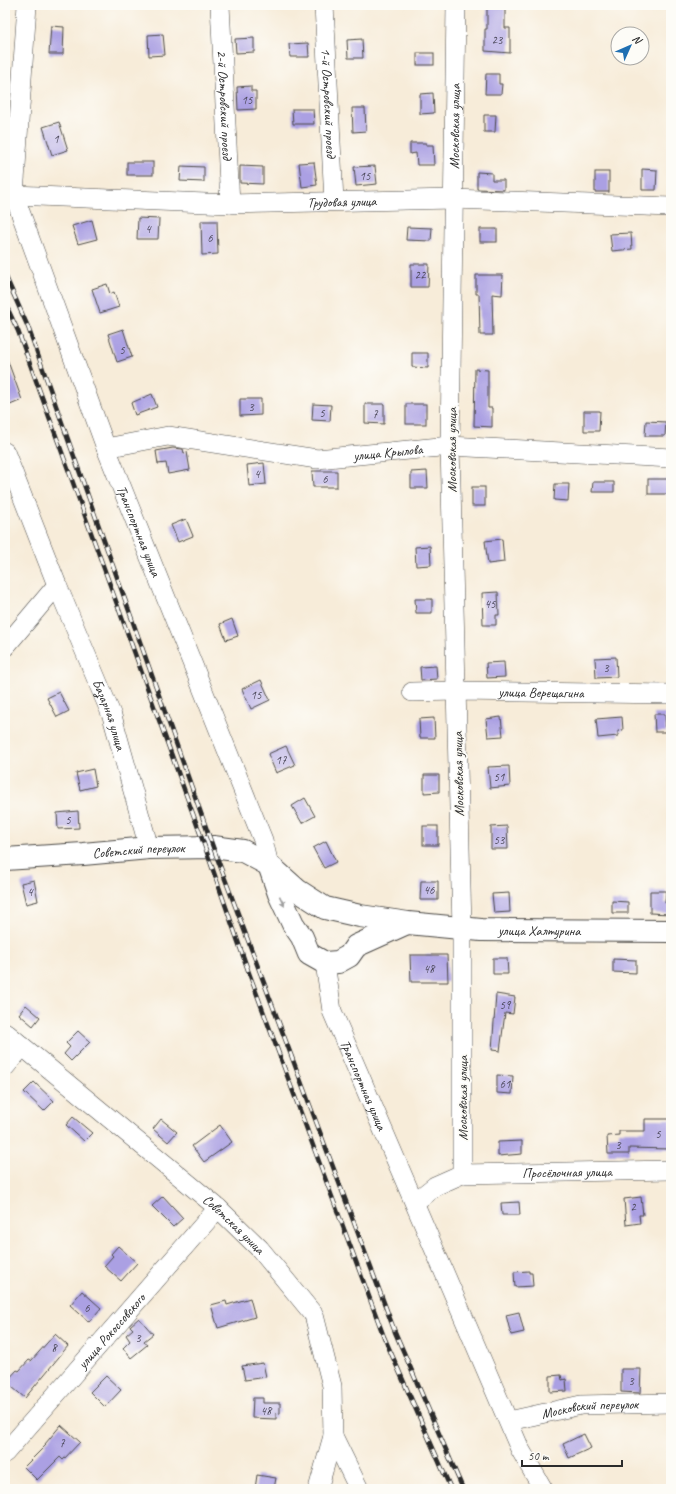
<svg xmlns="http://www.w3.org/2000/svg" width="676" height="1494" font-family="Caveat,sans-serif">
<style>
.building{fill:#aba0e3}
.lines{fill:none;stroke-linecap:round;stroke-linejoin:round}
.minor-casing{stroke:#4a4845;stroke-width:20}
.major-casing{stroke:#4a4845;stroke-width:24}
.minor{stroke:#fff;stroke-width:19}
.major{stroke:#fff;stroke-width:22}
.rail-casing{stroke:#2b2b2b;stroke-width:4.5}
.rail{stroke:#fdfcf7;stroke-width:3;stroke-dasharray:9;stroke-linecap:butt}
.oneway{fill:#a0a0a0}
.labels{text-anchor:middle;stroke-width:3.5;stroke-linejoin:round;paint-order:stroke}
.number-label{font-size:12px;fill:#4b4859}
.street-label{font-size:14px;fill:#2b2b2b;stroke:#fdfcf7}
</style>
<rect width="100%" height="100%" fill="#fdfcf7"/>
<filter id="ink" filterUnits="userSpaceOnUse"><feTurbulence type="fractalNoise" baseFrequency=".025" numOctaves="2"/><feDisplacementMap in="SourceGraphic" scale="8" xChannelSelector="R" yChannelSelector="G"/><feConvolveMatrix kernelMatrix="1 2 1 2 8 2 1 2 1" color-interpolation-filters="sRGB"/></filter>
<filter id="wash" filterUnits="userSpaceOnUse"><feTurbulence type="fractalNoise" baseFrequency=".012" numOctaves="4" result="noise"/><feDisplacementMap in="SourceGraphic" scale="16" xChannelSelector="R" yChannelSelector="G"/><feGaussianBlur stdDeviation="0.9" result="paint"/><feColorMatrix in="noise" values="0 0 0 0 0 0 0 0 0 0 0 0 0 0 0 0 0 1.4 0 .05"/><feComposite in="paint" operator="in"/></filter>
<g filter="url(#wash)">
<rect width="100%" height="100%" fill="#f7ecd9"/>
<g id="blocks">
<g class="building">
<path d="M487,5H505V28H510V53L485,51V29H487Z"/>
<path d="M51,26L64,27L63,54H49Z"/>
<path d="M163,34L165,55L149,56L148,35Z"/>
<path d="M254,38V52L236,53L235,39Z"/>
<path d="M362,39L363,58H348L347,40Z"/>
<path d="M308,43L309,57H290L289,44Z"/>
<rect x="417" y="53" width="17" height="12"/>
<path d="M486,74H499V84H502L501,94H485Z"/>
<path d="M251,86V91H256V109L238,110L237,87Z"/>
<path d="M433,93L434,113L420,114V94Z"/>
<path d="M352,108H365L366,131L353,132Z"/>
<path d="M292,109H313L314,124H293Z"/>
<path d="M484,115H496L495,132H484Z"/>
<path d="M59,122L68,150L52,155L43,127Z"/>
<path d="M410,143H426V145H433L434,165H417L416,153L410,154Z"/>
<rect x="127" y="162" width="26" height="13"/>
<path d="M314,162L317,185L302,187L299,163Z"/>
<path d="M181,166L204,167V182L180,181Z"/>
<path d="M240,166L263,167V184L240,183Z"/>
<path d="M375,166L377,184L356,186L354,167Z"/>
<path d="M642,169L657,170L656,190H642Z"/>
<path d="M477,172L492,173V180H504V190L477,189Z"/>
<rect x="595" y="172" width="14" height="20"/>
<path d="M138,218L159,219L158,239H137Z"/>
<path d="M92,220L97,239L78,244L72,226Z"/>
<path d="M201,221H217L218,254L202,255Z"/>
<path d="M407,227L432,228L431,241L406,240Z"/>
<rect x="480" y="229" width="17" height="13"/>
<path d="M631,233L632,249L612,251L610,234Z"/>
<path d="M411,264H429L428,287H411Z"/>
<path d="M476,275H503L502,295L492,294L493,335H480L479,294H476Z"/>
<path d="M107,284L110,294L114,292L119,307L100,313L92,289Z"/>
<path d="M123,329L132,357L117,362L108,334Z"/>
<path d="M412,353H428V368L412,367Z"/>
<path d="M5,356H6L22,400L10,405L5,393Z"/>
<path d="M475,369L488,370V408H492V427L474,426Z"/>
<path d="M152,394L157,407L135,415L131,403Z"/>
<path d="M240,399H261V415L240,416Z"/>
<path d="M313,404L331,405L330,421L312,420Z"/>
<path d="M365,404H384V424L365,423Z"/>
<rect x="406" y="404" width="20" height="20"/>
<path d="M584,411H600L599,431H584Z"/>
<path d="M646,421L666,422L665,436H645Z"/>
<path d="M173,448L183,449L184,453L187,452L190,470L168,474L166,463L158,464L156,451Z"/>
<path d="M264,463L266,484L249,486L247,465Z"/>
<path d="M312,471H337V487H313Z"/>
<path d="M427,471L428,488H411V472Z"/>
<rect x="648" y="479" width="23" height="15"/>
<path d="M593,482H614V492H592Z"/>
<path d="M555,484H569L568,501L554,500Z"/>
<rect x="472" y="487" width="13" height="19"/>
<path d="M186,519L193,536L178,542L171,525Z"/>
<path d="M502,539L504,562L488,564L485,541Z"/>
<path d="M430,546L431,565L416,566L415,547Z"/>
<path d="M498,592L499,615H496V625H483L482,593Z"/>
<path d="M415,599H432V613H416Z"/>
<path d="M232,619L238,636L226,640L220,624Z"/>
<path d="M616,657L617,677L596,678L595,658Z"/>
<path d="M504,662L505,677L487,678L486,663Z"/>
<path d="M436,666L437,679L421,680L420,667Z"/>
<path d="M261,680L270,700L251,709L242,689Z"/>
<path d="M59,692L69,711L57,717L47,698Z"/>
<path d="M654,714H665L666,732H655Z"/>
<path d="M501,717L503,736L488,737L486,719Z"/>
<path d="M622,717L623,730L618,731V736L598,738L596,719Z"/>
<path d="M434,718L435,738H420L419,719Z"/>
<path d="M286,746L295,765L276,773L268,754Z"/>
<path d="M509,766L510,786L490,788L488,767Z"/>
<path d="M93,769L96,786L80,790L76,773Z"/>
<path d="M424,775H439V792L424,793Z"/>
<path d="M305,798L315,816L302,823L292,806Z"/>
<path d="M78,811L79,828L58,829L57,813Z"/>
<rect x="423" y="826" width="15" height="19"/>
<path d="M507,826L508,849H491V827Z"/>
<path d="M326,841L336,862L324,868L313,848Z"/>
<path d="M34,880L38,901L26,904L21,883Z"/>
<path d="M421,881H438V900H420Z"/>
<path d="M650,891H666L665,903H670V914L650,913Z"/>
<path d="M509,893L510,912L494,913L492,894Z"/>
<path d="M612,901L628,902V913H612Z"/>
<path d="M410,955H447L448,982H411Z"/>
<path d="M493,958H507L508,974H493Z"/>
<path d="M613,959L636,960V973L613,972Z"/>
<path d="M496,994L515,997L513,1014L505,1013L500,1051L492,1050Z"/>
<path d="M26,1005L40,1017L33,1026L19,1014Z"/>
<path d="M78,1031L90,1042L71,1061L64,1054L70,1047L66,1043Z"/>
<path d="M497,1075L513,1076L512,1094L497,1093Z"/>
<path d="M34,1082L54,1101L44,1111L24,1092Z"/>
<path d="M73,1117L92,1133L84,1141L66,1125Z"/>
<path d="M161,1119L177,1132L168,1142L153,1129Z"/>
<path d="M645,1119H670V1149L629,1148V1154H608L607,1136L619,1135V1131H645Z"/>
<path d="M220,1125L232,1142L204,1162L192,1146Z"/>
<path d="M522,1141V1154L498,1156V1142Z"/>
<path d="M163,1196L183,1218L173,1227L152,1206Z"/>
<path d="M641,1197L643,1215H639L640,1223L626,1225L624,1199Z"/>
<path d="M519,1202L520,1215H502L501,1203Z"/>
<path d="M118,1246L137,1263L121,1281L104,1266L113,1256L111,1254Z"/>
<path d="M529,1271V1273H532L533,1286L515,1287L514,1272Z"/>
<path d="M82,1291L101,1308L89,1322L70,1305Z"/>
<path d="M250,1298L255,1317L218,1328L211,1305L226,1301L227,1305Z"/>
<path d="M519,1312L524,1332L511,1335L506,1315Z"/>
<path d="M139,1318L153,1334L144,1341L147,1345L131,1358L123,1348L130,1341L126,1335L133,1329L130,1326Z"/>
<path d="M55,1334L68,1346L25,1398L6,1382L17,1370L19,1371L29,1360L31,1361Z"/>
<path d="M263,1363L266,1377L245,1380L242,1366Z"/>
<path d="M621,1369H641L640,1393L621,1392Z"/>
<path d="M561,1375L562,1380L566,1379L567,1391L550,1392V1376Z"/>
<path d="M106,1376L121,1390L105,1407L90,1392Z"/>
<path d="M253,1398H263V1403H280V1413L276,1414V1419L252,1418Z"/>
<path d="M61,1425L80,1442L63,1460L60,1457L37,1480L24,1467L46,1445L45,1444Z"/>
<path d="M584,1434L591,1448L569,1458L563,1444Z"/>
<path d="M257,1475L276,1478L274,1489H255Z"/>
</g>
</g>
</g>
<g filter="url(#ink)">
<use href="#blocks" fill-opacity="0" stroke="#4a4845" stroke-width="1"/>
<g class="lines">
<defs>
<g id="minor">
<path id="s1" d="M27,5L14,195L106,448L263,840L269,865"/>
<path id="s2" d="M220,5L230,204"/>
<path id="s3" d="M324,5L334,201"/>
<path id="s4" d="M14,195L230,204L453,199L671,207"/>
<path id="s5" d="M106,448L168,436L317,459L450,446L671,458"/>
<path d="M5,452L57,585L5,647"/>
<path id="s6" d="M57,585L112,716L149,848"/>
<path id="s7" d="M412,692L456,691L671,694"/>
<path id="s8" d="M325,963L332,1011L520,1449L543,1489"/>
<path id="s9" d="M5,1032L218,1208L260,1249L314,1315L332,1386L333,1436L318,1489"/>
<path d="M5,1067L22,1047"/>
<path id="s10" d="M462,1174L671,1170"/>
<path id="s11" d="M415,1202L435,1186L462,1174V928L450,446L456,5"/>
<path id="s12" d="M509,1421L581,1405L671,1403"/>
<path d="M333,1436L359,1489"/>
<path id="s13" d="M5,1453L218,1208"/>
</g>
<g id="major">
<path id="s14" d="M5,859L83,854L149,848L213,847L243,851L269,865L297,890L325,908L360,916L408,923L481,930L671,931"/>
<path d="M270,868L279,894L293,924L302,937L309,954L325,963L338,962L349,956L356,946L407,923"/>
</g>
</defs>
<use href="#minor" class="minor-casing"/>
<use href="#major" class="major-casing"/>
<use href="#minor" class="minor"/>
<use href="#major" class="major"/>
<defs>
<g id="rail">
<path d="M5,275L28,327L213,847L395,1332L463,1489"/>
<path d="M5,303L18,331L205,847L249,973L384,1337L451,1489"/>
</g>
</defs>
<use href="#rail" class="rail-casing"/>
<use href="#rail" class="rail"/>
</g>
<defs><path id="oneway-solid" d="M-6-.8H1V-3.2L6.5 0L1 3.2V.8H-6Z"/></defs>
<use class="oneway" href="#oneway-solid" transform="translate(282 901) rotate(65)"/>
</g>
<g class="labels">
<g class="number-label">
<text x="497" y="44">23</text>
<text x="247" y="104">15</text>
<text x="56" y="143">1</text>
<text x="365" y="180">15</text>
<text x="148" y="233">4</text>
<text x="210" y="242">6</text>
<text x="420" y="279">22</text>
<text x="122" y="354">5</text>
<text x="251" y="411">3</text>
<text x="322" y="417">5</text>
<text x="375" y="418">7</text>
<text x="257" y="478">4</text>
<text x="325" y="483">6</text>
<text x="490" y="608">45</text>
<text x="606" y="672">3</text>
<text x="256" y="699">15</text>
<text x="281" y="764">17</text>
<text x="499" y="781">51</text>
<text x="68" y="824">5</text>
<text x="499" y="844">53</text>
<text x="429" y="894">46</text>
<text x="30" y="896">4</text>
<text x="429" y="973">48</text>
<text x="505" y="1009">59</text>
<text x="505" y="1088">61</text>
<text x="658" y="1138">5</text>
<text x="618" y="1149">3</text>
<text x="633" y="1211">2</text>
<text x="87" y="1312">6</text>
<text x="138" y="1342">3</text>
<text x="54" y="1352">8</text>
<text x="631" y="1385">3</text>
<text x="266" y="1415">48</text>
<text x="62" y="1447">7</text>
</g>
<g class="street-label">
<text dy="5" stroke="none"><textPath href="#s3" startOffset="98">1-й Островский проезд</textPath></text>
<text dy="5" stroke="none"><textPath href="#s2" startOffset="100">2-й Островский проезд</textPath></text>
<text dy="5" stroke="none"><textPath href="#s11" startOffset="1103">Московская улица</textPath></text>
<text dy="5" stroke="none"><textPath href="#s4" startOffset="328">Трудовая улица</textPath></text>
<text transform="translate(451 450) rotate(-90)" y="5">Московская улица</text>
<text dy="5" stroke="none"><textPath href="#s5" startOffset="285">улица Крылова</textPath></text>
<text dy="5" stroke="none"><textPath href="#s1" startOffset="549">Транспортная улица</textPath></text>
<text dy="5" stroke="none"><textPath href="#s7" startOffset="129">улица Верещагина</textPath></text>
<text dy="5" stroke="none"><textPath href="#s6" startOffset="140">Базарная улица</textPath></text>
<text transform="translate(458 774) rotate(-91)" y="5">Московская улица</text>
<text dy="5" stroke="none"><textPath href="#s14" startOffset="134">Советский переулок</textPath></text>
<text dy="5" stroke="none"><textPath href="#s14" startOffset="555">улица Халтурина</textPath></text>
<text dy="5" stroke="none"><textPath href="#s8" startOffset="129">Транспортная улица</textPath></text>
<text transform="translate(462 1098) rotate(-90)" y="5">Московская улица</text>
<text dy="5" stroke="none"><textPath href="#s10" startOffset="105">Просёлочная улица</textPath></text>
<text dy="5" stroke="none"><textPath href="#s9" startOffset="299">Советская улица</textPath></text>
<text dy="5" stroke="none"><textPath href="#s13" startOffset="162">улица Рокоссовского</textPath></text>
<text dy="5" stroke="none"><textPath href="#s12" startOffset="82">Московский переулок</textPath></text>
</g>
</g>
<rect width="676" height="1494" fill="none" stroke="#fdfcf7" stroke-width="20"/>
<g transform="translate(630 46) rotate(45)"><circle r="19" fill="#fdfcf7" stroke="#a9a8a5"/>
<path d="M0-3L7 15L0 10L-7 15Z" fill="#1f6fb2"/>
<text y="-6" font-size="11" font-weight="bold" text-anchor="middle" fill="#2b2b2b">N</text>
</g>
<path d="M522 1460v6h100v-6" fill="none" stroke="#2b2b2b" stroke-width="2"/>
<text x="528" y="1460" font-size="12" fill="#2b2b2b" stroke="#fdfcf7" stroke-width="3" paint-order="stroke">50 m</text>
</svg>
